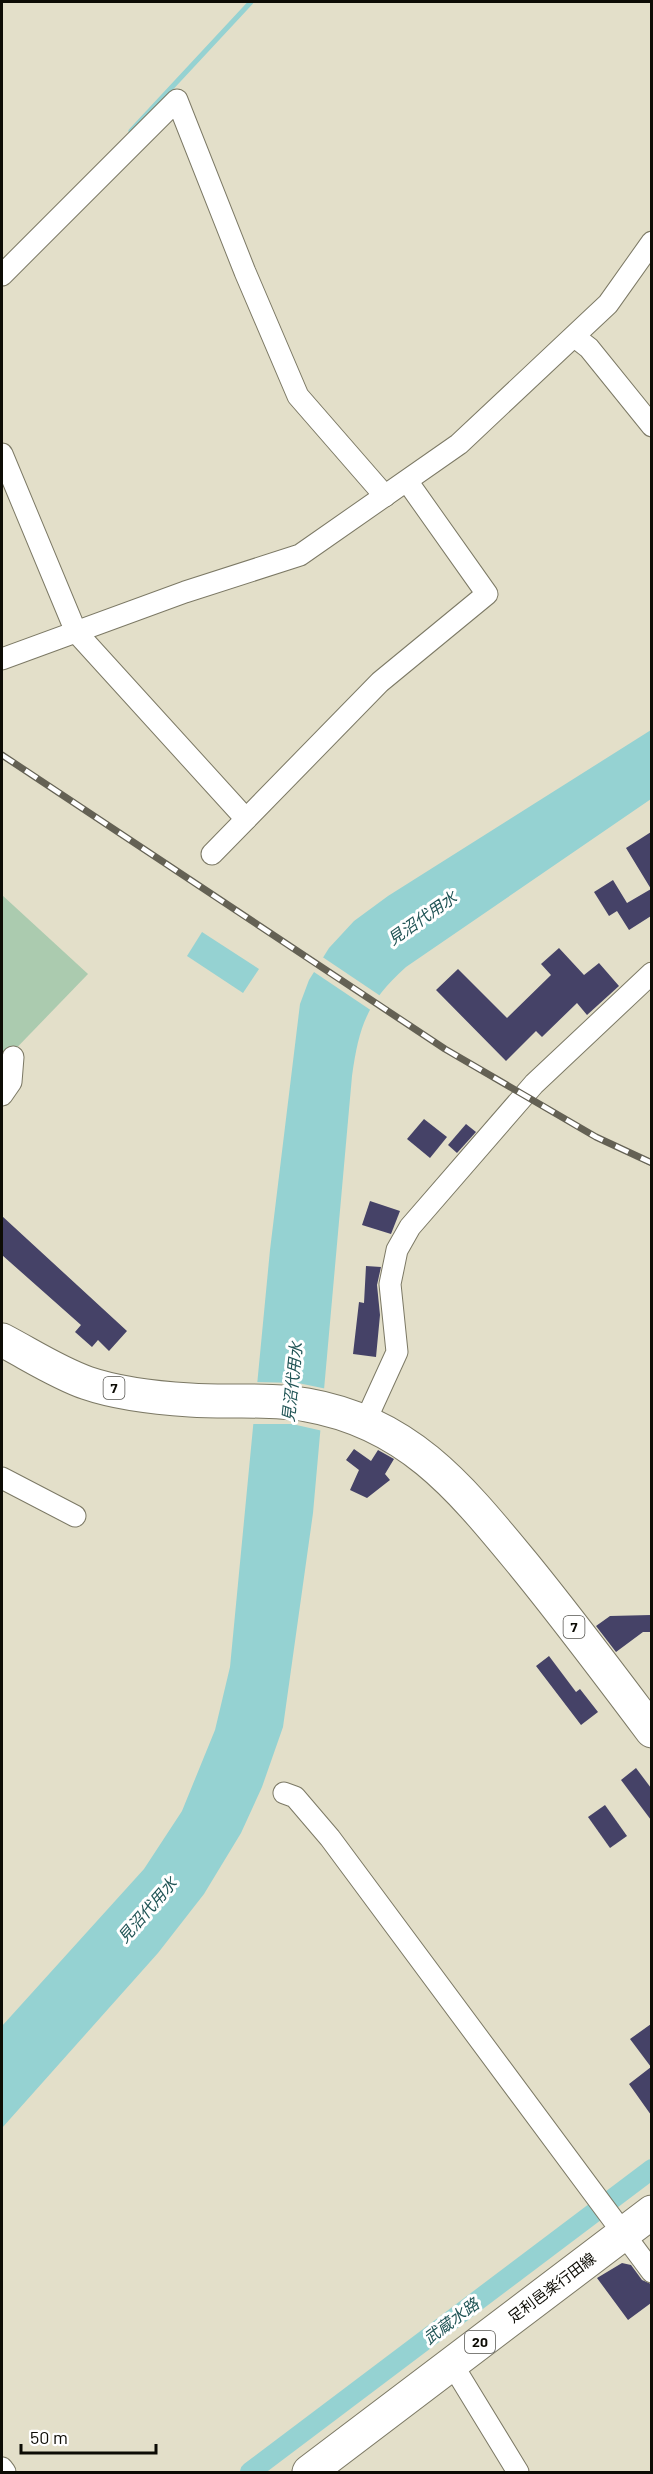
<svg xmlns="http://www.w3.org/2000/svg" width="653" height="2474" font-family="Barlow,'Noto Sans JP',sans-serif">
<style>
.green{fill:#abcbaf}
.water{fill:#95d2d2}
.pier{fill:#e3dfc9}
.lines{fill:none;stroke-linecap:round;stroke-linejoin:round}
.stream{stroke:#95d2d2;stroke-width:5}
.canal{stroke:#95d2d2;stroke-width:20}
.building{fill:#454267}
.street-casing{stroke:#7c7965;stroke-width:23}
.primary-casing{stroke:#7c7965;stroke-width:35}
.street{stroke:#fff;stroke-width:21}
.primary{stroke:#fff;stroke-width:33}
.rail-casing{stroke:#646154;stroke-width:7}
.rail{stroke:#fff;stroke-width:4.5;stroke-dasharray:14;stroke-linecap:butt}
.labels{text-anchor:middle;stroke-width:6;stroke-linejoin:round;paint-order:stroke}
.shield{fill:#fff;stroke:#565550;stroke-width:1.5}
.shield-label{font-size:14px;font-weight:bold;fill:#0d0c05}
.street-label{font-size:15px;fill:#0d0c05;stroke:#fff}
.water-label{font-size:16px;font-style:italic;fill:#205455;stroke:#fff}
</style>
<rect width="100%" height="100%" fill="#e3dfc9"/>
<path class="green" d="M2,895L88,974L2,1063Z"/>
<g class="water">
<path d="M651,730V799L406,967C367,1002 359,1026 352,1076L313,1513L283,1727L262,1787L241,1833L204,1894L158,1953L2,2128V2026L144,1869L182,1811L215,1730L230,1667L270,1250L300,1004L309,980L329,948L354,921L388,896Z"/>
<path d="M202,932L259,969L243,993L187,956Z"/>
</g>
<g class="pier">
<path d="M321,956L382,997L372,1011L311,970Z"/>
<path d="M254,1382L298,1383L327,1389L323,1431L292,1424H250Z"/>
</g>
<g class="lines">
<path class="stream" d="M131,131L251,2"/>
<path class="canal" d="M250,2472L652,2169"/>
</g>
<g class="building">
<path d="M651,832V916L629,930L617,911L609,916L594,892L613,880L627,903L651,889L626,848Z"/>
<path d="M559,948L584,975L599,963L619,986L587,1015L577,1003L542,1037L536,1031L506,1061L436,990L458,969L507,1018L551,975L541,964Z"/>
<path d="M424,1119L447,1137L430,1158L407,1139Z"/>
<path d="M466,1124L476,1132L457,1153L448,1145Z"/>
<path d="M370,1201L400,1211L391,1234L362,1225Z"/>
<path d="M2,1216L127,1331L109,1351L98,1340L92,1347L75,1332L81,1325L2,1255Z"/>
<path d="M366,1266L381,1267L377,1285L380,1315L376,1357L353,1354L359,1302L364,1303Z"/>
<path d="M354,1449L371,1461L378,1450L394,1459L385,1474L390,1480L367,1498L350,1490L359,1470L346,1460Z"/>
<path d="M651,1615V1632H643L616,1652L596,1626L610,1616Z"/>
<path d="M549,1656L576,1692L580,1689L598,1712L581,1725L536,1666Z"/>
<path d="M636,1768L651,1788V1820L621,1780Z"/>
<path d="M605,1805L627,1836L610,1848L588,1817Z"/>
<path d="M651,2024V2115L629,2084L651,2067L630,2039Z"/>
<path d="M622,2263L631,2265L642,2280L651,2284V2303L628,2320L597,2278Z"/>
</g>
<g class="lines">
<defs>
<g id="street">
<path d="M2,275L177,100L245,272L298,396L385,496"/>
<path d="M575,337L589,348L652,426"/>
<path d="M2,454L76,632L246,819"/>
<path d="M2,659L185,592L300,555L459,444L608,304L652,242"/>
<path d="M212,854L380,682L487,594L407,481"/>
<path d="M2,1095L11,1082L13,1057"/>
<path d="M365,1422L397,1352L390,1284L397,1250L410,1227L534,1084L652,973"/>
<path d="M2,1478L75,1516"/>
<path d="M284,1793L295,1797L330,1838L652,2272"/>
<path d="M452,2364L518,2472"/>
<path d="M2,2468L5,2472"/>
</g>
<g id="primary">
<path d="M2,1340C29,1354 58,1373 87,1383C116,1393 158,1398 190,1400C229,1403 268,1398 307,1405C410,1423 462,1490 524,1565C568,1619 610,1675 652,1731"/>
<path d="M309,2472L652,2212"/>
</g>
</defs>
<use href="#street" class="street-casing"/>
<use href="#primary" class="primary-casing"/>
<use href="#street" class="street"/>
<use href="#primary" class="primary"/>
<defs>
<path id="rail" d="M2,755L445,1049L596,1137L652,1163"/>
</defs>
<use href="#rail" class="rail-casing"/>
<use href="#rail" class="rail"/>
</g>
<g class="labels">
<g class="shield">
<rect x="103.5" y="1377" width="21" height="22" rx="4.5"/>
<rect x="563.5" y="1616" width="21" height="22" rx="4.5"/>
<rect x="465" y="2331" width="30" height="22" rx="4.5"/>
</g>
<g class="shield-label">
<text x="114" y="1393">7</text>
<text x="574" y="1632">7</text>
<text x="480" y="2347">20</text>
</g>
<g class="street-label">
<text transform="translate(552 2288) rotate(-37)" y="5">足利邑楽行田線</text>
</g>
<g class="water-label">
<text transform="translate(422 918) rotate(-35)" y="6">見沼代用水</text>
<text transform="translate(292 1382) rotate(-84)" y="6">見沼代用水</text>
<text transform="translate(147 1910) rotate(-49)" y="6">見沼代用水</text>
<text transform="translate(451 2321) rotate(-37)" y="6">武蔵水路</text>
</g>
</g>
<rect width="653" height="2474" fill="none" stroke="#0d0c05" stroke-width="6"/>
<path d="M21 2444v9h135v-9" fill="none" stroke="#0d0c05" stroke-width="3"/>
<text x="30" y="2444" font-size="18" fill="#0d0c05" stroke="#ffffff" stroke-width="4.5" paint-order="stroke">50 m</text>
</svg>
